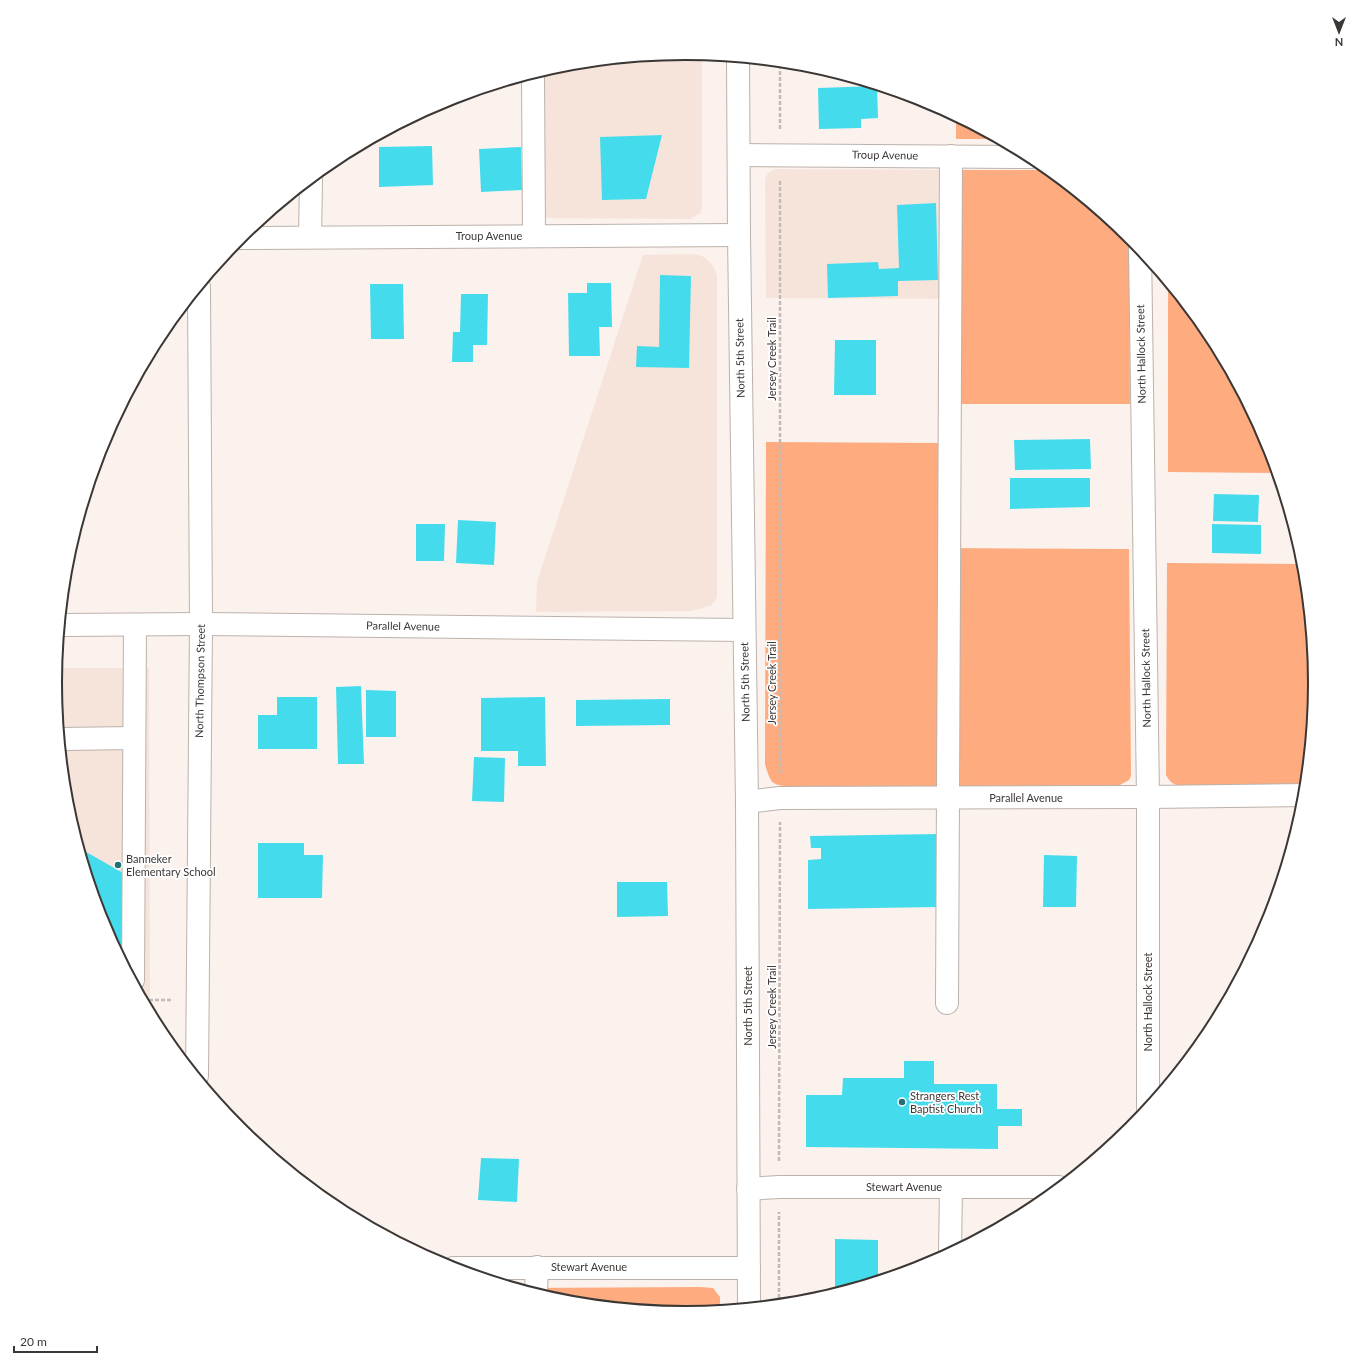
<svg xmlns="http://www.w3.org/2000/svg" width="1371" height="1366" font-family="Lato,sans-serif">
<style>
.built{fill:#f6e4db}
.green{fill:#fdab7f}
.building{fill:#44dcec}
.lines{fill:none;stroke-linecap:round;stroke-linejoin:round}
.minor-casing{stroke:#bbb2ac;stroke-width:24}
.path{stroke:#c2bab6;stroke-width:2.5;stroke-dasharray:4 2;stroke-linecap:butt}
.minor{stroke:#fff;stroke-width:22}
.poi-dot{fill:#256f77;stroke:#fff;stroke-width:1.5}
.labels{text-anchor:middle;stroke-width:3.5;stroke-linejoin:round;paint-order:stroke}
.street-label{font-size:11px;fill:#3b3735;stroke:#fff}
.poi-label{font-size:11px;fill:#3b3735;stroke:#fff;text-anchor:start}
.rim{fill:none;stroke:#3b3735;stroke-width:2}
</style>
<rect width="100%" height="100%" fill="#fcf2ed"/>
<g class="built">
<path d="M686,53L702,55V206L701,213L690,219L524,218V77L563,65Z"/>
<path d="M775,169L960,170L959,299L766,298L765,179L768,173Z"/>
<path d="M696,254L704,257L711,263L714,268L717,275V597L714,602L710,606L691,611L536,612L537,582L643,255Z"/>
<path d="M57,668H149L150,1011L103,924L68,806L56,683Z"/>
</g>
<g class="green">
<path d="M956,117L998,139H956Z"/>
<path d="M960,170H1049L1129,236L1130,404H958Z"/>
<path d="M1168,283L1209,333L1268,442L1277,473L1168,472Z"/>
<path d="M766,442L941,443V548L1129,549L1131,776L1129,780L1118,786L794,787C772,785 771,785 765,764Z"/>
<path d="M1167,563L1304,564L1315,683L1306,784L1181,786C1172,784 1170,782 1166,775Z"/>
<path d="M700,1287L713,1288L720,1297V1310L685,1313L562,1301L519,1288Z"/>
</g>
<g class="building">
<path d="M877,86L878,118L861,119V128L819,129L818,88Z"/>
<path d="M662,135L646,199L602,200L600,137Z"/>
<path d="M432,146L433,185L379,187V147Z"/>
<path d="M521,147L522,190L481,192L479,149Z"/>
<path d="M936,203L938,280L898,281V296L828,298L827,264L878,262L879,269L899,268L897,205Z"/>
<path d="M660,275L691,276L689,368L636,367L637,346L659,347Z"/>
<path d="M587,283H611L612,327H599L600,356H569L568,293H587Z"/>
<path d="M370,284H403L404,339H371Z"/>
<path d="M461,294H488L487,345H473V362H452L453,332H460Z"/>
<path d="M835,340H876V395H834Z"/>
<path d="M1090,439L1091,469L1015,470L1014,440Z"/>
<path d="M1010,478H1090V507L1010,509Z"/>
<path d="M1214,494L1259,495L1258,522L1213,521Z"/>
<path d="M458,520L496,522L494,565L456,563Z"/>
<path d="M416,524H445L444,561H416Z"/>
<path d="M1212,524L1261,525V554L1212,553Z"/>
<path d="M361,686L364,764H338L336,687Z"/>
<path d="M366,690L396,691V737H366Z"/>
<path d="M277,697H317V749H258V715H277Z"/>
<path d="M545,697L546,766H518V751H481V698Z"/>
<path d="M670,699V725L576,726V700Z"/>
<path d="M474,757L505,758L504,802L472,801Z"/>
<path d="M938,834L939,907L808,909V860L821,859V848H811L810,836Z"/>
<path d="M258,843H304V855H323L322,898H258Z"/>
<path d="M81,849L123,873V961L103,924Z"/>
<path d="M1044,855L1077,856L1076,907H1043Z"/>
<path d="M617,882H667L668,916L617,917Z"/>
<path d="M904,1061H934V1084H997V1109H1022V1126H998V1149L806,1147V1095H842L843,1078H904Z"/>
<path d="M481,1158L519,1159L517,1202L478,1200Z"/>
<path d="M835,1239L878,1240V1280L835,1293Z"/>
</g>
<g class="lines">
<defs>
<g id="minor">
<path d="M738,58L739,235L747,802L749,1307"/>
<path d="M533,74L534,236"/>
<path d="M739,155L1031,157"/>
<path d="M310,237L311,180"/>
<path d="M240,238L739,235"/>
<path d="M1140,249L1148,797V1108"/>
<path d="M61,625L201,624L744,630"/>
<path d="M61,739L134,738"/>
<path d="M747,802L780,798L1148,797L1304,795"/>
<path d="M133,980L135,625"/>
<path d="M947,1003L951,156"/>
<path d="M197,1076L201,624L199,287"/>
<path d="M748,1189L779,1187H1059"/>
<path d="M950,1252L951,1187"/>
<path d="M453,1268H749"/>
<path d="M536,1293L537,1267"/>
</g>
</defs>
<use href="#minor" class="minor-casing"/>
<g class="path">
<path d="M780,129V62"/>
<path d="M780,773V180"/>
<path d="M149,1000H172"/>
<path d="M779,1161L780,822"/>
<path d="M779,1304V1212"/>
</g>
<use href="#minor" class="minor"/>
</g>
<g class="poi-dot">
<circle cx="118" cy="865" r="4"/>
<circle cx="902" cy="1102" r="4"/>
</g>
<g class="labels">
<g class="street-label">
<text transform="translate(885 155) rotate(1)" y="4">Troup Avenue</text>
<text x="489" y="240">Troup Avenue</text>
<text transform="translate(1141 354) rotate(-91)" y="4">North Hallock Street</text>
<text transform="translate(740 358) rotate(-91)" y="4">North 5th Street</text>
<text transform="translate(772 359) rotate(-90)" y="4">Jersey Creek Trail</text>
<text transform="translate(403 626) rotate(1)" y="4">Parallel Avenue</text>
<text transform="translate(1146 678) rotate(-91)" y="4">North Hallock Street</text>
<text transform="translate(200 681) rotate(-89)" y="4">North Thompson Street</text>
<text transform="translate(745 682) rotate(-91)" y="4">North 5th Street</text>
<text transform="translate(772 683) rotate(-90)" y="4">Jersey Creek Trail</text>
<text x="1026" y="802">Parallel Avenue</text>
<text transform="translate(1148 1002) rotate(-90)" y="4">North Hallock Street</text>
<text transform="translate(748 1006) rotate(-90)" y="4">North 5th Street</text>
<text transform="translate(772 1007) rotate(-90)" y="4">Jersey Creek Trail</text>
<text x="904" y="1191">Stewart Avenue</text>
<text x="589" y="1271">Stewart Avenue</text>
</g>
<g class="poi-label">
<text x="126" y="863">Banneker<tspan x="126" dy="13">Elementary School</tspan></text>
<text x="910" y="1100">Strangers Rest<tspan x="910" dy="13">Baptist Church</tspan></text>
</g>
</g>
<path d="M0 0H1371V1366H0ZM62 683a623 623 0 1 1 1246 0a623 623 0 1 1-1246 0Z" fill="#fff" fill-rule="evenodd"/>
<path class="rim" d="M62 683a623 623 0 1 1 1246 0a623 623 0 1 1-1246 0Z"/>
<g transform="translate(1339 32) rotate(180)" stroke="#ffffff" stroke-width="3" paint-order="stroke">
<path d="M0-3L7 15L0 10L-7 15Z" fill="#3b3735"/>
<text y="-6" font-size="11" font-weight="bold" text-anchor="middle" fill="#3b3735">N</text>
</g>
<path d="M14 1346v6h83v-6" fill="none" stroke="#3b3735" stroke-width="2"/>
<text x="20" y="1346" font-size="12" fill="#3b3735" stroke="#ffffff" stroke-width="3" paint-order="stroke">20 m</text>
</svg>
